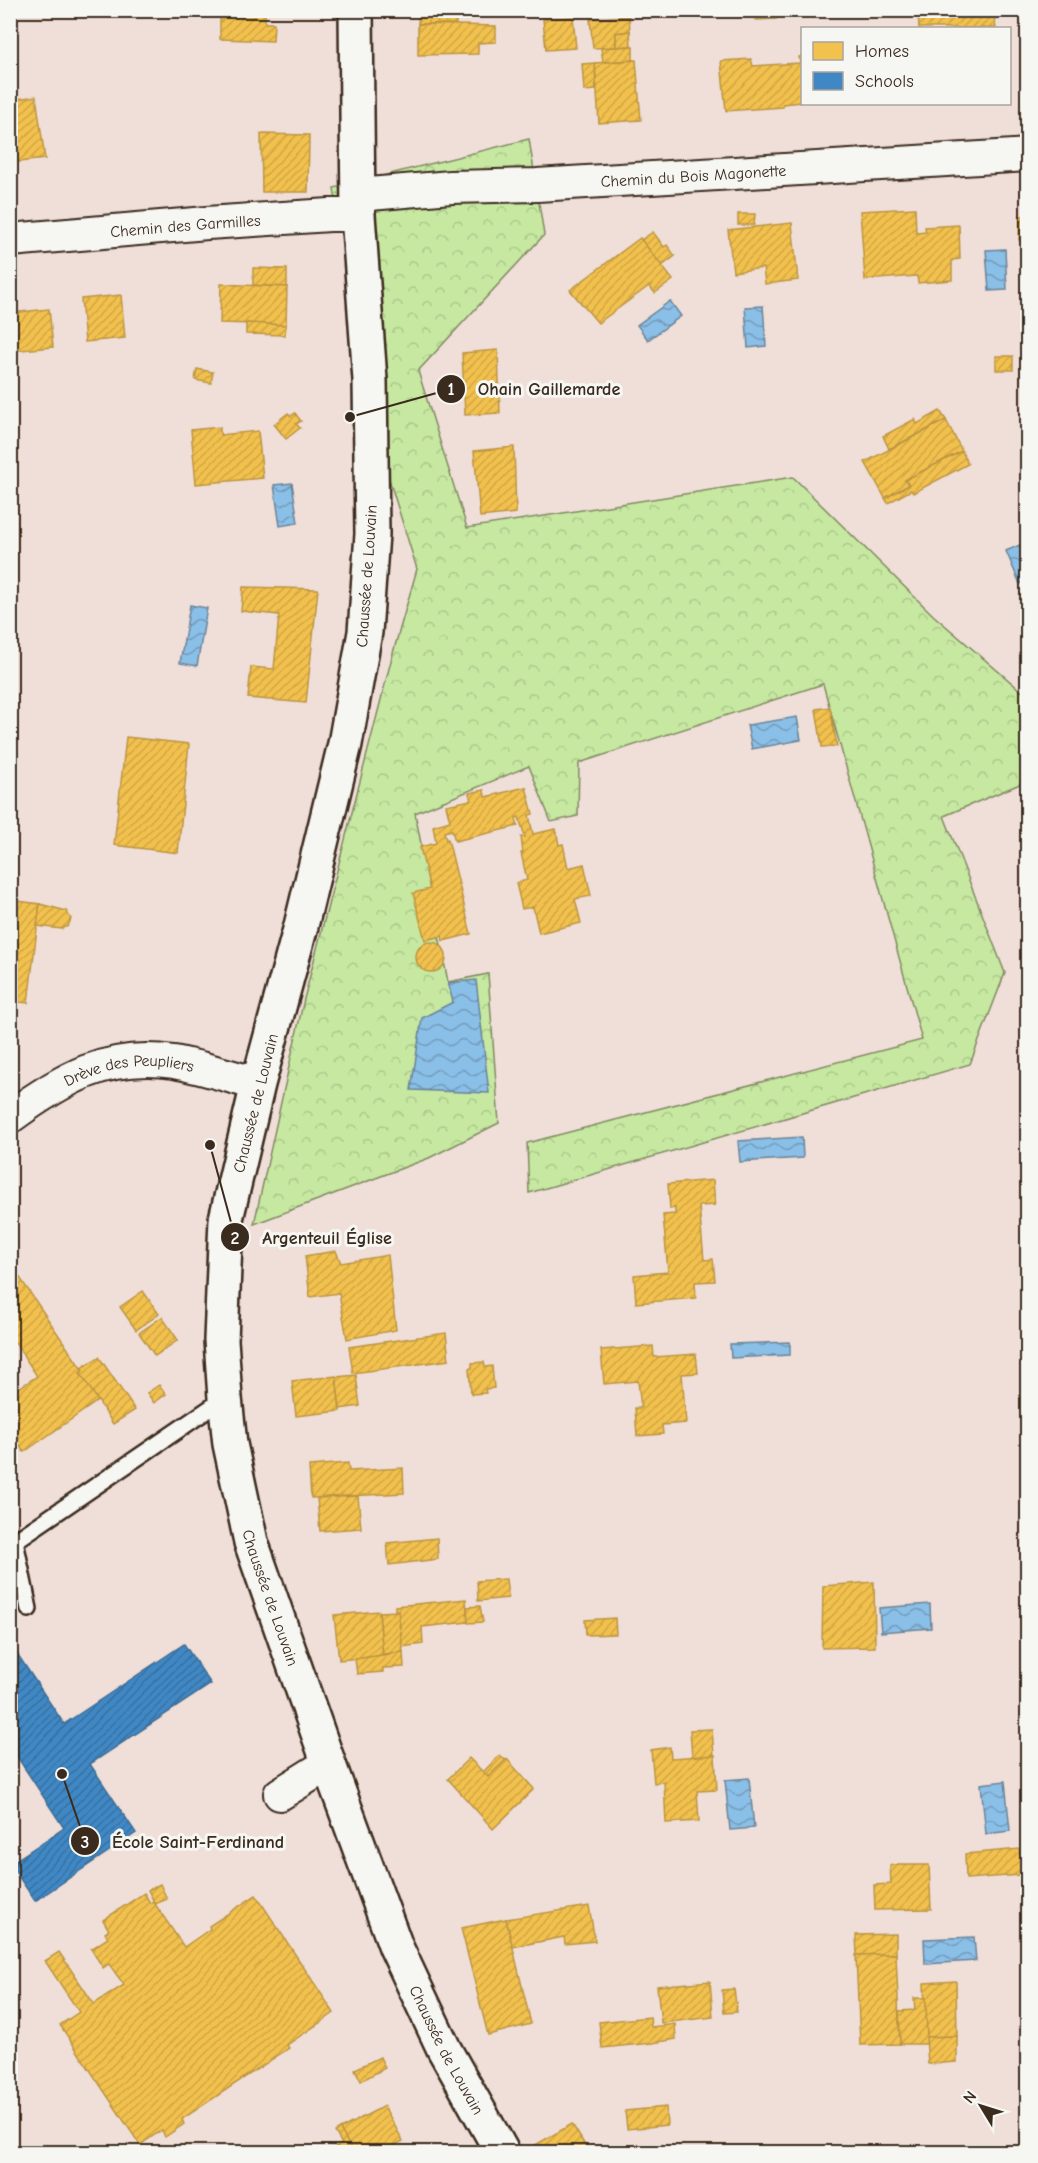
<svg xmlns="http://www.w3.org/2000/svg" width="1038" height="2163" font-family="'Comic Neue',sans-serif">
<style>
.forest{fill:url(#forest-crowns);stroke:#808960;stroke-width:1.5}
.water{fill:url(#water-waves);stroke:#6a8397;stroke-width:1.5}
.homes{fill:url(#homes-hatch);stroke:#bb9440;stroke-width:1.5}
.schools{fill:url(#schools-hatch);stroke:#3e6c93;stroke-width:1.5}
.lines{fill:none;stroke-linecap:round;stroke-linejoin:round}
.lane-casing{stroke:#3b2a1e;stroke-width:20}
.street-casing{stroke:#3b2a1e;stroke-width:36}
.secondary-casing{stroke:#3b2a1e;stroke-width:38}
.lane{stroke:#f6f6f2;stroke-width:15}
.street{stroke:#f6f6f2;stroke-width:32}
.secondary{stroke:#f6f6f2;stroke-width:33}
.labels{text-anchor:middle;stroke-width:6;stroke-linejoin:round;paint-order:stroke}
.street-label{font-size:16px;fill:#3b2a1e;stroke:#f6f6f2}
.leader{fill:none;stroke:#3b2a1e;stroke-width:2}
.callout-dot{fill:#3b2a1e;stroke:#f6f6f2;stroke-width:2}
.mark-label{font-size:18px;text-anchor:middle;font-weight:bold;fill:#fff}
.callout-label{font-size:18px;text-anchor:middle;font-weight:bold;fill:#3b2a1e;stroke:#f6f6f2;stroke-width:6;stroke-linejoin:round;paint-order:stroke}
</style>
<defs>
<pattern id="forest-crowns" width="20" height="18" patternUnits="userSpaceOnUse" patternTransform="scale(1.5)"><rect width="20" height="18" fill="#c6e8a1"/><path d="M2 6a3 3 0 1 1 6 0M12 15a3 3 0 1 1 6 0" fill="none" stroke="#abc78a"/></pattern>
<pattern id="water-waves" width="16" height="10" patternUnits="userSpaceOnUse" patternTransform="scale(1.5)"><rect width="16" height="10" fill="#8abfe7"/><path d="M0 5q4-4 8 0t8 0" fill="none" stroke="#729bbb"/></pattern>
<pattern id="homes-hatch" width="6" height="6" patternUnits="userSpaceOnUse" patternTransform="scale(1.5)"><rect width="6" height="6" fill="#f2c14e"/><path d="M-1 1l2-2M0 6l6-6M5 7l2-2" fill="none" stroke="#d0a644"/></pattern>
<pattern id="schools-hatch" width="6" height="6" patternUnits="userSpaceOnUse" patternTransform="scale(1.5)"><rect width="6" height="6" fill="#3f88c5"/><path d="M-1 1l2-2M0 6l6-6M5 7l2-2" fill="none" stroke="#366f9f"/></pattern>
</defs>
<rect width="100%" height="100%" fill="#f0dfd9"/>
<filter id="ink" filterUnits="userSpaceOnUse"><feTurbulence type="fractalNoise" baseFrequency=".0167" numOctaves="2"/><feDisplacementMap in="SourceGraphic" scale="12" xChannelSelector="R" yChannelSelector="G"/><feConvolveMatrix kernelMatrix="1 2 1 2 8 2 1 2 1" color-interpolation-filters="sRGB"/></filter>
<g filter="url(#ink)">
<path class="forest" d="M529,139L544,235L418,371L467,528L793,477L933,615L1027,696V781L944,816L1005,973L970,1064L529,1193L527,1143L922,1040L823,684L579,763L578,816L551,822L529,766L415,813L448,982L488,974L499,1123L429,1158L254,1224L304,999L393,653L417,569L371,421L334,188Z"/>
<g class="water">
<path d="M1005,249L1007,290L989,291L986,250Z"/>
<path d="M670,301L681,316L648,340L637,325Z"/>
<path d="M763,306L766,346L748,348L745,307Z"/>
<path d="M292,483L298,523L280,526L274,485Z"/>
<path d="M1027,542V580L1020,584L1006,551Z"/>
<path d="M190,605L207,608L197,666L180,663Z"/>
<path d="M797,717L801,740L752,749L747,725Z"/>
<path d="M476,980L489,1093L411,1090L422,1018L453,1002L448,983Z"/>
<path d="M802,1137L803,1158L740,1162L738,1141Z"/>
<path d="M790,1342V1355L731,1358L730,1344Z"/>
<path d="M930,1604L931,1628L881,1632L879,1608Z"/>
<path d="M749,1778L754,1828L730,1830L725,1780Z"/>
<path d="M1005,1781L1010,1831L986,1834L981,1784Z"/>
<path d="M974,1937L976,1961L925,1964L924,1939Z"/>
</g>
<g class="homes">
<path d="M230,10H265V23H274L273,41L220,39V18L230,17Z"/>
<path d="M419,10H456V24H418Z"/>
<path d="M755,10H776V19L756,20Z"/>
<path d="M947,10H993L996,28H919L918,12Z"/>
<path d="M629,16L630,31L616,33V47L593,48L590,19Z"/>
<path d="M573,17L576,48L546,50L543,19Z"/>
<path d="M418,24L496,26V42L478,43V54L418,55Z"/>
<path d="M630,31L631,46L616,47V33Z"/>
<path d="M633,46V60L603,62L601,48Z"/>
<path d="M802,56V102L783,104V107L726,111L721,61L751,59L753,66L800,63L799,57Z"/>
<path d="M636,60L641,120L599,123L595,63Z"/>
<path d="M595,63L596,90L584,91L582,64Z"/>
<path d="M36,96L45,159L10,163V100Z"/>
<path d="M261,134L309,135L308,192H262Z"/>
<path d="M915,208L916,233L926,232L925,227L959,225L960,259L952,260V280L918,283L917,276L865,280L860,211Z"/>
<path d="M738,214H755L754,225H738Z"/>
<path d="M1020,216H1028V240H1019Z"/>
<path d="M792,223L798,280L765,284L763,268L733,272L728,230Z"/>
<path d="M653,232L664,247L667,245L675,256L662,266L641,240Z"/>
<path d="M640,238L673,280L655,293L649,286L598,323L570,290Z"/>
<path d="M253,268L287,269V287L253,285Z"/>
<path d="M221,284L287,287L286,325L220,323Z"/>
<path d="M121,295L125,338L85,342L81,299Z"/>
<path d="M49,309L53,347L10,351V313Z"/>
<path d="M246,323L286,325L285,335L246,334Z"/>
<path d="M498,350L500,413L465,415L462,353Z"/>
<rect x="996" y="356" width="17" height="14"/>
<path d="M197,369L213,372L211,383L195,380Z"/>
<path d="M940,411L946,420L889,449L883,436L915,419L917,424Z"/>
<path d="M288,413L291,416L295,413L301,421L296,424L300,428L286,439L274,424Z"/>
<path d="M946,420L962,451L905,480L909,485L885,498L865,462Z"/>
<path d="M220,427V435L258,431L263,478L196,484L191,430Z"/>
<path d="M514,447L516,513L480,517L474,451Z"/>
<path d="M962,451L968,464L913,493L911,490L888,503L885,498L909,485L905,480Z"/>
<path d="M243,587L318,589L306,703L248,698L251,667L274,669L279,615L241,611Z"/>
<path d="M830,707L837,746L822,747L816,709Z"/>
<path d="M126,737L189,744L178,853L114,845Z"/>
<path d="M526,787L533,814L529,815L533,834L556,829L559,845L563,844L568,868L584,864L591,896L575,899L581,923L539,933L533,907L522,909L516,883L527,880L521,853H523L521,837H525L519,817L516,818L518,826L455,841L452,830L444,832L446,840L448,839L471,934L443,941L442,936L425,940L413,893L430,889L420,847L436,843L433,826L450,821L446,805L471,800L469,793L484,790L485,797Z"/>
<path d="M10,900L40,904L28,1003L10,1001Z"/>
<path d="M40,904L66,911L71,919L68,926L62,929L37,926Z"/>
<circle cx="431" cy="957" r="15"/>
<path d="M713,1180L715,1205L699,1206L704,1260L713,1259L715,1281L695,1282L696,1298L636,1303L634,1275L668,1272L663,1215L675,1214V1208L670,1209L668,1184Z"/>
<path d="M336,1251L341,1263L388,1255L396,1330L347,1339L339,1293L310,1297L305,1256Z"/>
<path d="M10,1263L83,1371L80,1373L99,1400L24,1452L10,1432V1394L37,1376L10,1335Z"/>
<path d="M143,1291L159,1314L136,1330L120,1307Z"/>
<path d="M162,1317L178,1340L155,1356L139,1333Z"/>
<path d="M446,1333L449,1360L353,1373L349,1347Z"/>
<path d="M653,1346L654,1357L696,1354L698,1373L682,1374L686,1423L662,1425L663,1434L637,1436L635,1408H641L638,1381L604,1384L601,1350Z"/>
<path d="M99,1357L135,1410L113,1424L80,1373L83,1371L81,1368Z"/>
<path d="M484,1362L485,1367L492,1366L494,1388L485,1389L486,1393L471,1394L469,1368H472V1363Z"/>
<path d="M356,1375L360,1406L340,1409L336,1377Z"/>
<path d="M336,1376L340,1411L296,1416L292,1381Z"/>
<path d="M159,1385L166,1394L154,1403L147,1393Z"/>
<path d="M348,1463L349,1471L403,1468L404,1493L311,1498L309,1466Z"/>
<path d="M358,1496L361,1528L320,1531L317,1498Z"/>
<path d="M437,1538L438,1559L389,1565L387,1543Z"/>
<path d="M506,1579L508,1598L478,1601L477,1581Z"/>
<path d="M874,1582L875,1647L822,1648L823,1586Z"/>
<path d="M466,1599L468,1622L422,1627L423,1644L402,1647L398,1611H395V1606Z"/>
<path d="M480,1606L483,1622L468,1623L467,1607Z"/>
<path d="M379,1611L383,1656L339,1660L334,1615Z"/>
<path d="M398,1611L403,1652L383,1654L379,1612Z"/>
<path d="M615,1618L616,1634L586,1635L585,1620Z"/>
<path d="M403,1652L404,1667L383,1668V1672L357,1674L355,1659Z"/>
<path d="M712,1729L714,1756L692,1757L690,1730Z"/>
<path d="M670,1747L671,1758L715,1755L717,1790L697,1791L699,1821L666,1823L664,1782L654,1783L651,1750Z"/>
<path d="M500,1755L506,1761L488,1777L483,1772Z"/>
<path d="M469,1758L488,1777L507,1759L534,1789L493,1829L448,1779Z"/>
<path d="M1020,1849L1021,1875L966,1879L965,1854Z"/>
<path d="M890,1865H929L931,1909L875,1910L874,1885L891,1884Z"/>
<path d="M160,1884L167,1899L155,1904L148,1890Z"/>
<path d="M144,1893L150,1903L153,1901L184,1947L210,1929L209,1926L256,1895L334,2013L287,2045L289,2048L182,2119L184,2124L177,2129L165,2137L162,2130L140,2145L60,2025L79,2012L45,1961L59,1952L94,2004L124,1985L109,1964L103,1968L91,1949L108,1938L105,1933L109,1930L103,1920Z"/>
<path d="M589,1906L595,1941L565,1944L564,1937L512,1947L506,1919Z"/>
<path d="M506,1919L531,2024L488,2035L461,1928Z"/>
<path d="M896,1934V1954L857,1955L856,1935Z"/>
<path d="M896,1954L900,2044L860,2045L856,1955Z"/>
<path d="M710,1981L713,2017L661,2023L657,1986Z"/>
<path d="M956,1981L957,2036L926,2037L924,1983Z"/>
<path d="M734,1989L737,2012L724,2013L722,1990Z"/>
<path d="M914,1998H926L927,2044H900L899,2011L915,2010Z"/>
<path d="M650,2017L651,2027L675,2024L676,2039L652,2043L602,2048L599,2022Z"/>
<path d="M957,2036V2062L928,2064L926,2037Z"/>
<path d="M380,2057L385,2068L361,2081L355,2069Z"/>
<path d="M384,2106L403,2141L382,2152H353L340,2129Z"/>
<path d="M666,2107L667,2125L627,2129L625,2111Z"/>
<path d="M572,2124L589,2152H536L532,2147Z"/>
<path d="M340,2129L353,2152H326L342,2144L335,2132Z"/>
</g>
<path class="schools" d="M10,1643L64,1724L184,1644L211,1684L90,1764L136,1833L35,1901L10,1864L64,1828L10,1746Z"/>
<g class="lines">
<defs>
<g id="lane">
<path d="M10,1534L15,1541L225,1398"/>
<path d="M15,1541L29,1609"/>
</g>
<g id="street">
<path id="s1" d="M358,195L451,187L537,185L1028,155"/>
<path id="s2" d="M10,240L207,223L330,215H358"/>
<path id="s3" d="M10,1117C62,1079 107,1052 174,1062C202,1067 231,1077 258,1084"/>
<path d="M280,1794L328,1764"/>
</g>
<g id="secondary">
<path id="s4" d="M356,10L358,215L370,380L372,534L365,632L345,744L301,926L258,1084L226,1219L221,1340L225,1398L230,1444L251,1542L332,1773L396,1947L444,2049L502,2152"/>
</g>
</defs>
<use href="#lane" class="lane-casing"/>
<use href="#street" class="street-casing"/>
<use href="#secondary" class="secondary-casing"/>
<use href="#lane" class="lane"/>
<use href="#street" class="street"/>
<use href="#secondary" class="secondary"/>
</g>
</g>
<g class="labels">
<g class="street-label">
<text dy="6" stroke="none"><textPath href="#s1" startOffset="336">Chemin du Bois Magonette</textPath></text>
<text dy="6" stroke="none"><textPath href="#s2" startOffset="176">Chemin des Garmilles</textPath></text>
<text transform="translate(366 576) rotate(-86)" y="6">Chaussée de Louvain</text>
<text dy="6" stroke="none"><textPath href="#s3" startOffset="132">Drève des Peupliers</textPath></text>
<text transform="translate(255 1103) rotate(-76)" y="6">Chaussée de Louvain</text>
<text dy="6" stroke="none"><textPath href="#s4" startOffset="1611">Chaussée de Louvain</textPath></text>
<text dy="6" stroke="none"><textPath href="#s4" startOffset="2097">Chaussée de Louvain</textPath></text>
</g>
</g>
<path class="leader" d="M350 417L451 389M210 1145L235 1237M62 1774L85 1841"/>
<g class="callout-dot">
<circle cx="350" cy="417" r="6"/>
<circle cx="210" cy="1145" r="6"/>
<circle cx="62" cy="1774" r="6"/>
<circle cx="451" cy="389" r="15"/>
<circle cx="235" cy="1237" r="15"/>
<circle cx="85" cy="1841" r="15"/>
</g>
<g class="mark-label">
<text x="451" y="395">1</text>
<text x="235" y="1244">2</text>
<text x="85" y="1848">3</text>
</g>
<g class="callout-label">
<text x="549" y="395">Ohain Gaillemarde</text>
<text x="327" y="1244">Argenteuil Église</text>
<text x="198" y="1848">École Saint-Ferdinand</text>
</g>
<rect width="1038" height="2163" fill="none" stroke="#f6f6f2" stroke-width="36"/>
<rect x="18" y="18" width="1002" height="2127" fill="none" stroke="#3b2a1e" stroke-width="2" filter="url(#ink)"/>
<rect x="801" y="27" width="210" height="78" fill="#f6f6f2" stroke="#aba49d" stroke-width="1.5"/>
<rect x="813" y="42" width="30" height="18" fill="#f2c14e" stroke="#aba49d" stroke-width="1.5"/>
<text x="855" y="57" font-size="18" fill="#3b2a1e">Homes</text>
<rect x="813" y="72" width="30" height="18" fill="#3f88c5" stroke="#aba49d" stroke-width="1.5"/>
<text x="855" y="87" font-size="18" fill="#3b2a1e">Schools</text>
<g transform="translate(981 2106) rotate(308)" stroke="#f6f6f2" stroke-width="4.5" paint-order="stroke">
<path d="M0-4.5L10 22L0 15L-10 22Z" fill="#3b2a1e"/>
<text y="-9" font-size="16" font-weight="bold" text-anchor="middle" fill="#3b2a1e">N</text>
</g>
</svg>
